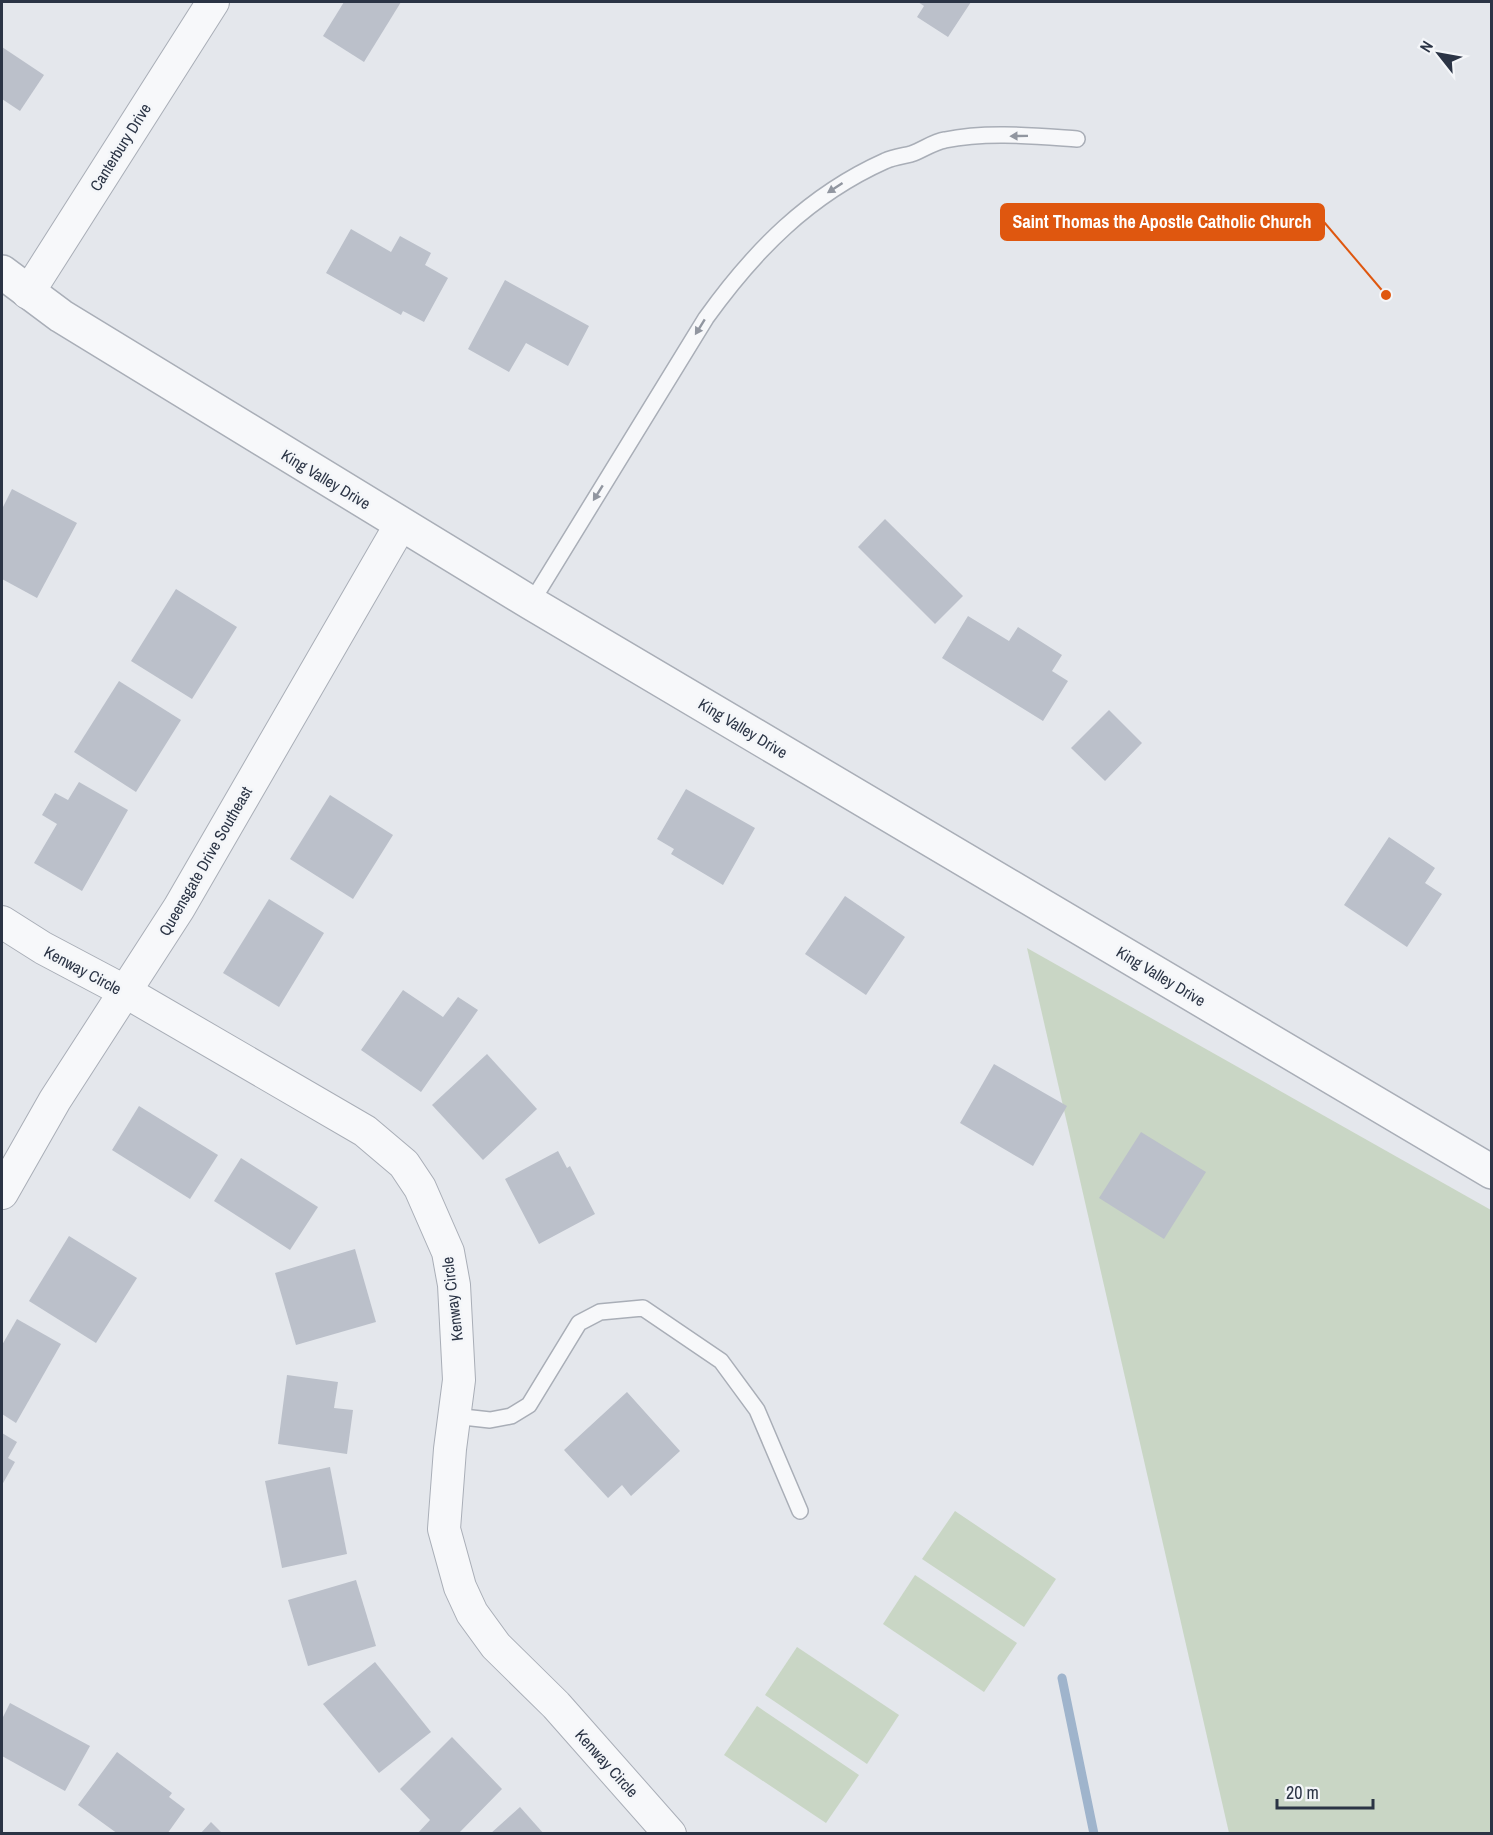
<svg xmlns="http://www.w3.org/2000/svg" width="1493" height="1835" font-family="'Archivo Narrow',sans-serif">
<style>
.green{fill:#c9d6c5}
.lines{fill:none;stroke-linecap:round;stroke-linejoin:round}
.stream{stroke:#9fb4cc;stroke-width:9}
.building{fill:#bbc0ca}
.service-casing{stroke:#a9aeb7;stroke-width:18}
.minor-casing{stroke:#a9aeb7;stroke-width:34}
.tertiary-casing{stroke:#a9aeb7;stroke-width:36}
.service{stroke:#f7f8fa;stroke-width:15}
.minor{stroke:#f7f8fa;stroke-width:32}
.tertiary{stroke:#f7f8fa;stroke-width:33}
.oneway{fill:#9196a0}
.labels{text-anchor:middle;stroke-width:5;stroke-linejoin:round;paint-order:stroke}
.street-label{font-size:16px;fill:#2b3445;stroke:#f4f6f9}
.leader{fill:none;stroke:#df570f;stroke-width:2}
.callout-dot{fill:#df570f;stroke:#f4f6f9;stroke-width:2}
.callout{fill:#df570f;stroke:#df570f;stroke-width:2}
.callout-label{font-size:18px;text-anchor:middle;font-weight:bold;fill:#fff}
</style>
<rect width="100%" height="100%" fill="#e4e7ec"/>
<g class="green">
<path d="M1027,948L1491,1210V1833H1229Z"/>
<path d="M955,1511L1056,1579L1024,1627L922,1559Z"/>
<path d="M915,1575L1017,1643L984,1692L883,1624Z"/>
<path d="M797,1647L899,1715L867,1764L765,1695Z"/>
<path d="M757,1706L859,1775L826,1823L724,1755Z"/>
</g>
<g class="lines">
<path class="stream" d="M1062,1678L1094,1834"/>
</g>
<g class="building">
<path d="M344,2H401L364,62L323,36Z"/>
<path d="M918,2H971L948,37L917,17L924,6Z"/>
<path d="M2,47L44,75L20,111L2,99Z"/>
<path d="M351,229L391,252L400,236L431,253L425,265L448,278L424,322L403,311L401,315L326,273Z"/>
<path d="M505,280L589,326L568,366L526,343L509,372L468,349Z"/>
<path d="M12,489L77,523L37,598L2,579V509Z"/>
<path d="M885,519L963,596L935,624L858,547Z"/>
<path d="M176,589L237,627L192,699L131,661Z"/>
<path d="M968,616L1009,641L1018,627L1062,655L1052,671L1068,681L1043,721L942,658Z"/>
<path d="M119,681L181,720L136,792L74,752Z"/>
<path d="M1109,710L1142,743L1105,781L1071,748Z"/>
<path d="M79,782L128,810L82,891L34,863L57,824L42,815L55,793L68,800Z"/>
<path d="M686,789L755,828L723,885L671,854L674,849L657,839Z"/>
<path d="M330,795L393,835L353,899L290,859Z"/>
<path d="M1389,837L1435,868L1425,883L1442,894L1407,947L1344,905Z"/>
<path d="M845,896L905,937L866,995L805,954Z"/>
<path d="M269,899L324,933L279,1007L223,973Z"/>
<path d="M403,990L443,1017L458,997L478,1010L421,1092L361,1050Z"/>
<path d="M487,1054L537,1109L483,1160L432,1105Z"/>
<path d="M994,1064L1067,1106L1033,1166L960,1123Z"/>
<path d="M139,1106L218,1155L190,1199L112,1150Z"/>
<path d="M1141,1132L1206,1172L1164,1239L1099,1198Z"/>
<path d="M558,1151L567,1168L570,1166L595,1214L539,1244L505,1179Z"/>
<path d="M241,1158L318,1207L290,1250L214,1201Z"/>
<path d="M69,1236L137,1278L96,1343L29,1301Z"/>
<path d="M355,1249L376,1322L296,1345L275,1273Z"/>
<path d="M17,1319L61,1344L16,1423L2,1414V1345Z"/>
<path d="M287,1375L338,1382L334,1408L353,1410L347,1454L278,1444Z"/>
<path d="M627,1392L680,1451L631,1496L622,1485L608,1498L564,1450Z"/>
<path d="M2,1433L17,1442L8,1458L15,1462L2,1485Z"/>
<path d="M330,1467L347,1554L282,1568L265,1481Z"/>
<path d="M356,1580L376,1646L308,1666L288,1600Z"/>
<path d="M375,1662L431,1732L379,1773L323,1704Z"/>
<path d="M10,1703L90,1746L65,1791L2,1756V1719Z"/>
<path d="M452,1737L502,1789L458,1834H417L430,1820L400,1789Z"/>
<path d="M117,1752L172,1793L169,1797L185,1809L167,1834H118L78,1805Z"/>
<path d="M520,1807L544,1834H490Z"/>
<path d="M211,1822L223,1834H200Z"/>
</g>
<g class="lines">
<defs>
<g id="service">
<path d="M531,603L706,318C754,251 809,195 885,161C893,157 903,156 911,154C923,150 933,142 945,140C987,131 1035,136 1077,139"/>
<path d="M454,1416L490,1420L511,1416L529,1405L579,1323L600,1312L643,1308L721,1361L757,1410L800,1511"/>
</g>
<g id="minor">
<path d="M28,293L213,2"/>
<path d="M2,922L43,948L126,992L365,1131L404,1164L420,1188L448,1252L454,1285L459,1380L450,1449L444,1529L460,1587L472,1613L496,1646L556,1705L670,1834"/>
<path d="M2,1193L55,1100L179,908L401,524"/>
</g>
<path id="tertiary" d="M2,272L61,316L531,603L1492,1172"/>
</defs>
<use href="#service" class="service-casing"/>
<use href="#minor" class="minor-casing"/>
<use href="#tertiary" class="tertiary-casing"/>
<use href="#service" class="service"/>
<use href="#minor" class="minor"/>
<use href="#tertiary" class="tertiary"/>
</g>
<defs><path id="oneway-solid" d="M-6-.8H1V-3.2L6.5 0L1 3.2V.8H-6Z" transform="scale(1.5)"/></defs>
<g class="oneway">
<use href="#oneway-solid" transform="translate(1019 136) rotate(179)"/>
<use href="#oneway-solid" transform="translate(835 188) rotate(147)"/>
<use href="#oneway-solid" transform="translate(700 327) rotate(122)"/>
<use href="#oneway-solid" transform="translate(598 493) rotate(122)"/>
</g>
<g class="labels">
<g class="street-label">
<text transform="translate(120 147) rotate(-58)" y="6">Canterbury Drive</text>
<text transform="translate(326 479) rotate(31)" y="6">King Valley Drive</text>
<text transform="translate(743 728) rotate(31)" y="6">King Valley Drive</text>
<text transform="translate(205 861) rotate(-60)" y="6">Queensgate Drive Southeast</text>
<text transform="translate(83 970) rotate(28)" y="6">Kenway Circle</text>
<text transform="translate(1161 976) rotate(31)" y="6">King Valley Drive</text>
<text transform="translate(452 1299) rotate(-97)" y="6">Kenway Circle</text>
<text transform="translate(607 1763) rotate(48)" y="6">Kenway Circle</text>
</g>
</g>
<path class="leader" d="M1386 295L1324 222"/>
<circle class="callout-dot" cx="1386" cy="295" r="6"/>
<rect class="callout" x="1001" y="204" width="323" height="36" rx="6"/>
<g class="callout-label">
<text x="1162" y="228">Saint Thomas the Apostle Catholic Church</text>
</g>
<rect width="1493" height="1835" fill="none" stroke="#2b3445" stroke-width="6"/>
<g transform="translate(1439 54) rotate(301)" stroke="#f4f6f9" stroke-width="4.5" paint-order="stroke">
<path d="M0-4.5L10 22L0 15L-10 22Z" fill="#2b3445"/>
<text y="-9" font-size="16" font-weight="bold" text-anchor="middle" fill="#2b3445">N</text>
</g>
<path d="M1277 1799v9h96v-9" fill="none" stroke="#2b3445" stroke-width="3"/>
<text x="1286" y="1799" font-size="18" fill="#2b3445" stroke="#f4f6f9" stroke-width="4.5" paint-order="stroke">20 m</text>
</svg>
